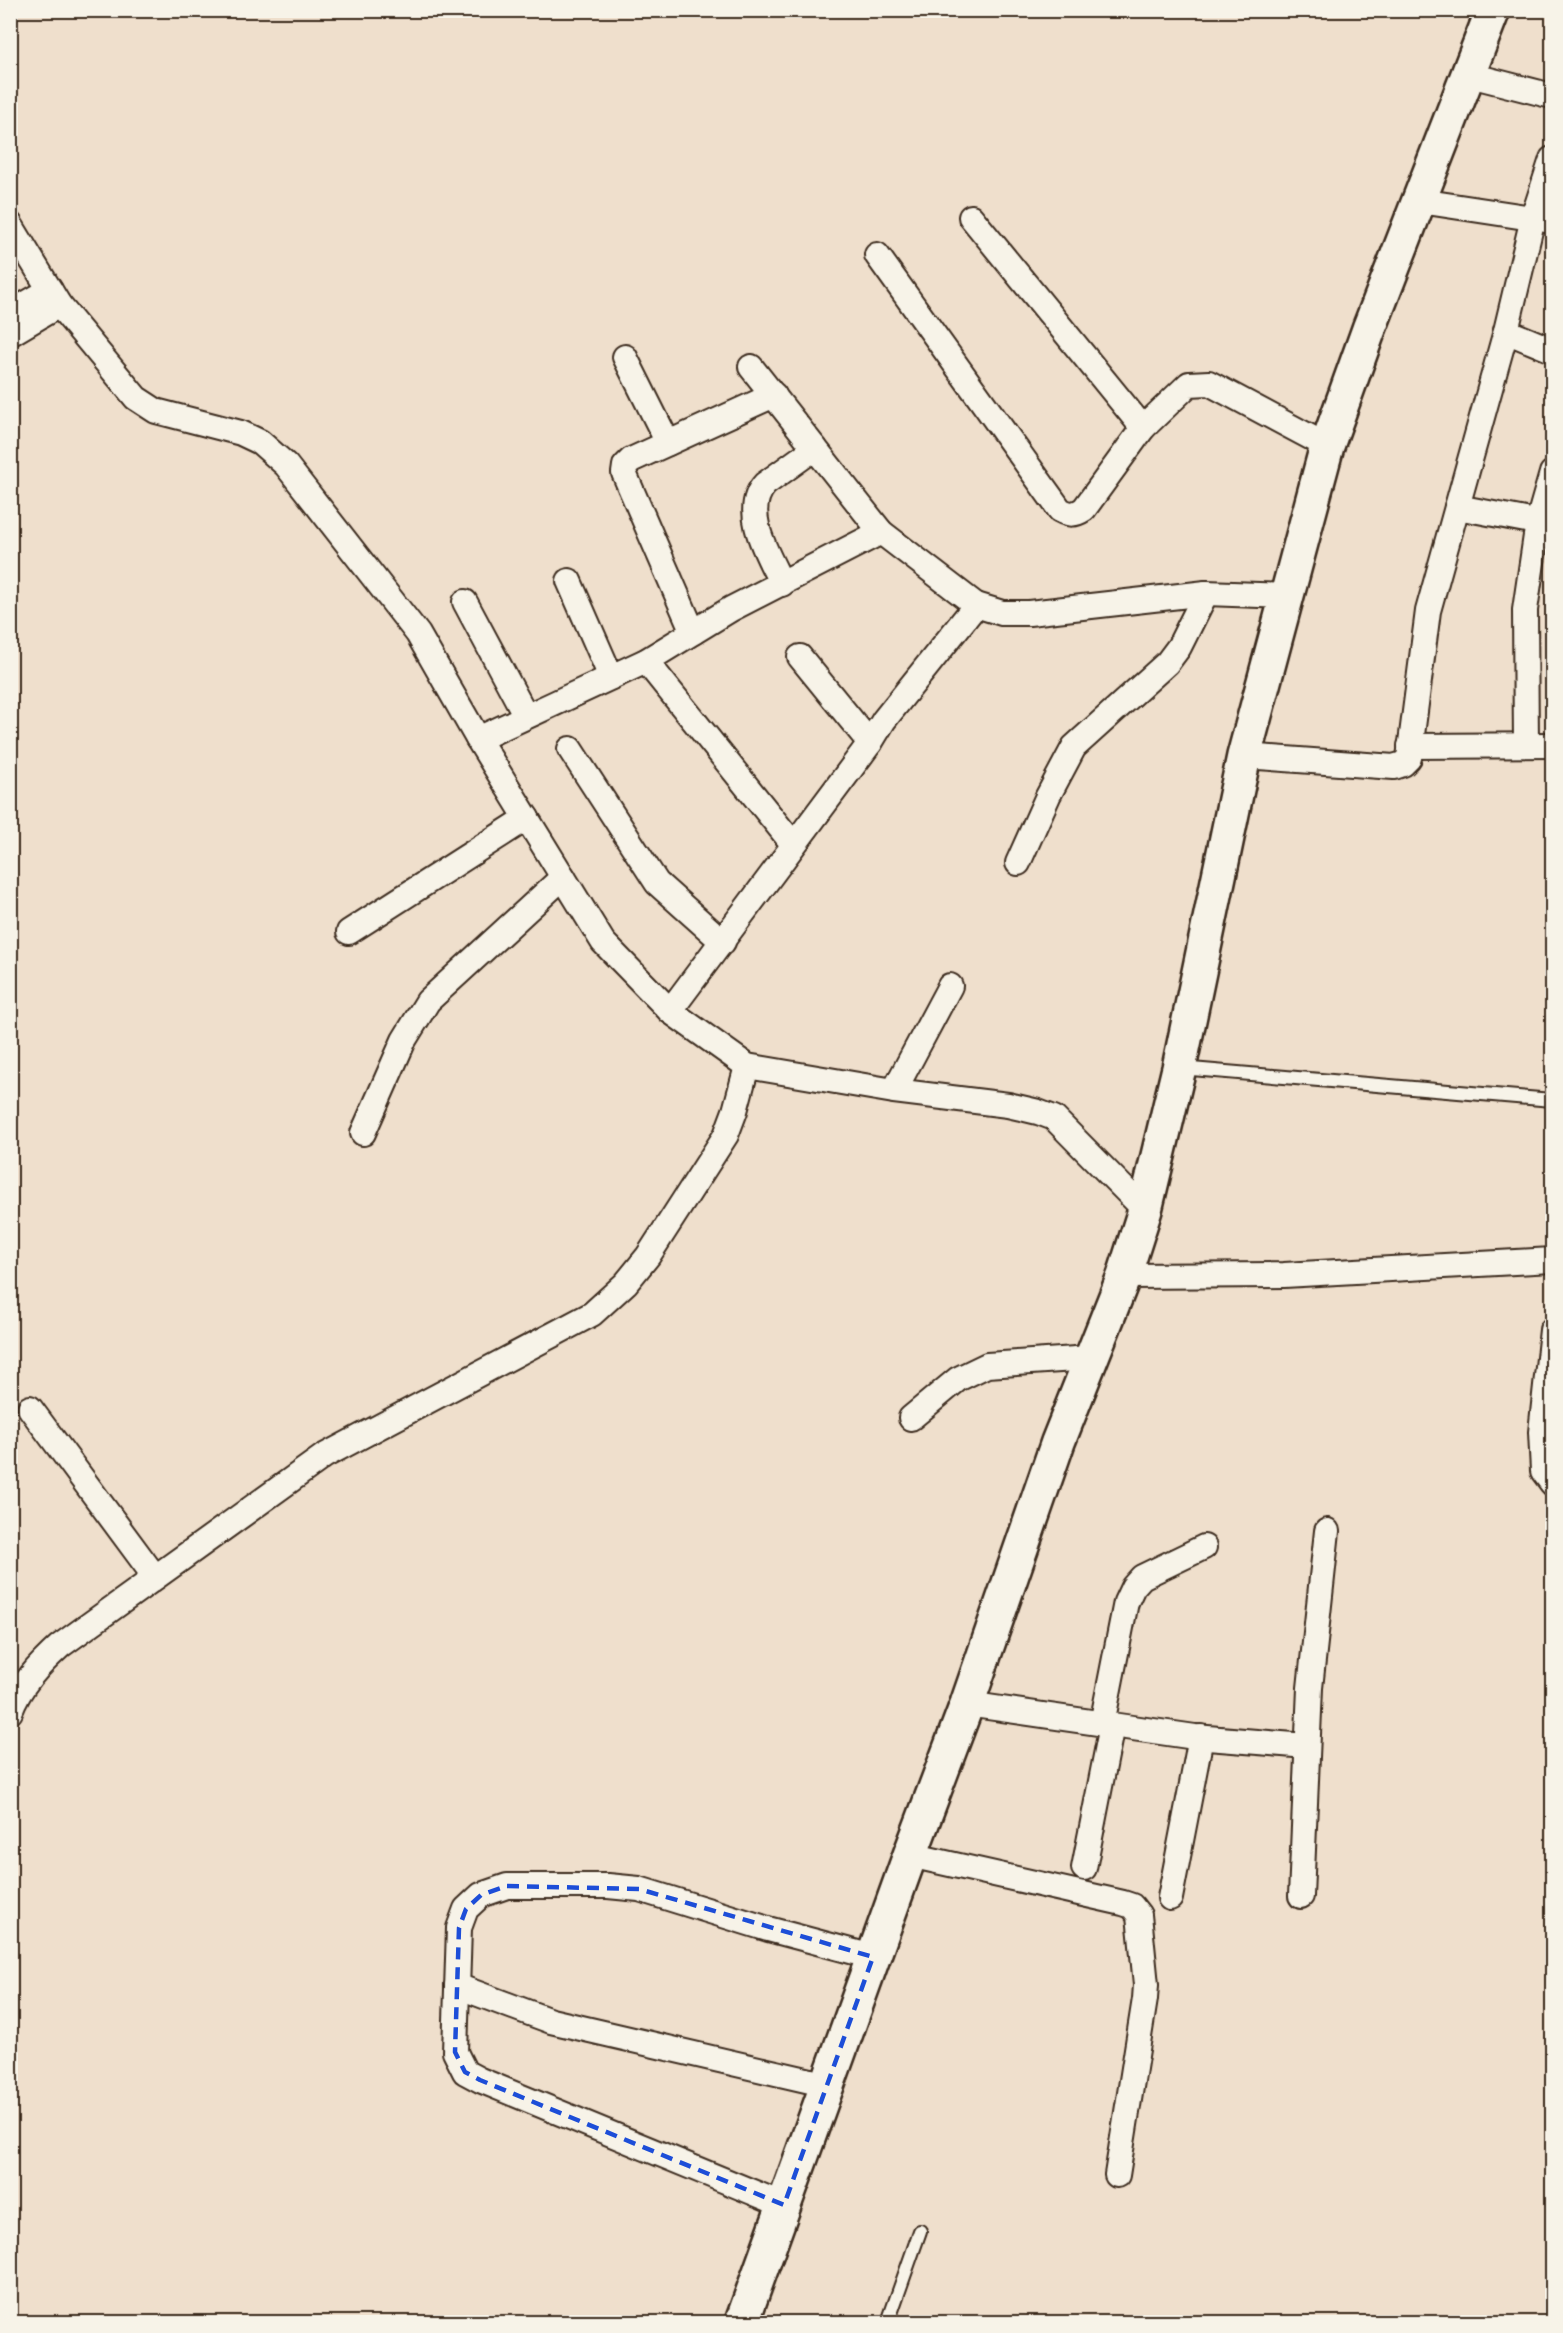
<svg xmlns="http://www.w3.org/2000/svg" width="1563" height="2333" font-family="Sriracha,sans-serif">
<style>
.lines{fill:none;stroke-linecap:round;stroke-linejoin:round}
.lane-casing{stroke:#3b2a1e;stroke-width:16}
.street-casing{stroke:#3b2a1e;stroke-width:28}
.secondary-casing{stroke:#3b2a1e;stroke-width:38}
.lane{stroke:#f7f3e8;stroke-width:12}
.street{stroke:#f7f3e8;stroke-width:24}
.secondary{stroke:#f7f3e8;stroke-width:33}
.marked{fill:none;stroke:#1d4ed8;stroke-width:4.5;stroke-dasharray:12 8;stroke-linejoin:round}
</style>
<rect width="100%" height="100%" fill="#efdfcc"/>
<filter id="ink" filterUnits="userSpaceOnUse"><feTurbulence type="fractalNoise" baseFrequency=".0167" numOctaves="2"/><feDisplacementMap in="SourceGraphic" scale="12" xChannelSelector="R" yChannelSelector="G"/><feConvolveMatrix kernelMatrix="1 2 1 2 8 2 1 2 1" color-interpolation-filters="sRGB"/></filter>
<g filter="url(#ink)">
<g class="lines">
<defs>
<g id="lane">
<path d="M1180,1068L1552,1100"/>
<path d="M888,2322L920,2231"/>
</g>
<g id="street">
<path d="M1466,74L1552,96"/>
<path d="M1420,201L1552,221"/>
<path d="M971,217L1143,428"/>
<path d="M10,224L59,305L136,398L156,411L241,433L260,442L286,465L418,634L478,739L603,942L670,1011L747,1066L894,1091L1008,1105L1038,1112L1054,1118L1145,1210"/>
<path d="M877,255L1060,510C1069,515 1075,515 1084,509L1143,428L1189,384L1209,383L1327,446"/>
<path d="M10,313L50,290"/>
<path d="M1506,331L1552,350"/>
<path d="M10,334L59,305"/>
<path d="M625,357L668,443"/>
<path d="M751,367L881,532L976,605"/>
<path d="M1457,507L1552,525"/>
<path d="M569,581L611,677"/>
<path d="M782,584C769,557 740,511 765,484L815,448"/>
<path d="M465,602L526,716"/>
<path d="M693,632L624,473L625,466L631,460L774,395"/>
<path d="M800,657L870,743"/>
<path d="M646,661L793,844"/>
<path d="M478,739L646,661L731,609L881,532"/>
<path d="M1526,745L1525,610L1538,522L1552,473"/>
<path d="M1410,746L1552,745"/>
<path d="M570,749L657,883L723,942"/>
<path d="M1244,756L1394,767L1403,764L1409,758L1428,611L1506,331L1533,218L1552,159"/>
<path d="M1018,863L1048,796L1074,747L1167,663L1179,647L1206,593"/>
<path d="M349,932L527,818"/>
<path d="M670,1011L870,743L884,720L976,605L1002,613H1029L1206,593L1288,596"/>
<path d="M894,1091L950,986"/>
<path d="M363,1133L404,1040L428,1001L563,877"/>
<path d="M1124,1276L1284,1275L1552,1260"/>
<path d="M1552,1330L1541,1432L1543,1471L1552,1483"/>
<path d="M30,1408L155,1577"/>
<path d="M911,1418L958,1379L987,1365L1090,1358"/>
<path d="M967,1704L1195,1737L1307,1746"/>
<path d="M10,1712C20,1685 39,1665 60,1646L324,1456L592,1314L626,1283L648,1256L726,1135L735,1111L747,1066"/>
<path d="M1102,1724L1126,1602L1133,1587L1142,1577L1204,1547"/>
<path d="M910,1855L1123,1903L1132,1906L1139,1915L1146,1985L1145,1999L1117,2175"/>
<path d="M1084,1868L1112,1725"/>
<path d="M1301,1896L1310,1688L1327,1531"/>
<path d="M1170,1898L1201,1737"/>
<path d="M457,1986L551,2021L828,2085"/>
<path d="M784,2205L480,2080L465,2072L455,2052L459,1928L466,1909L481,1895L507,1886H608L639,1889L768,1929L873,1957"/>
</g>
<path id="secondary" d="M742,2322L910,1855L967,1704L1058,1442L1124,1276L1145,1210L1179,1068L1244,756L1327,446L1369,329L1493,10"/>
</defs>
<use href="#lane" class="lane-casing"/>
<use href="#street" class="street-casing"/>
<use href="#secondary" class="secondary-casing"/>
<use href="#lane" class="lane"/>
<use href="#street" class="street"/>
<use href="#secondary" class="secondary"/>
</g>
</g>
<path class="marked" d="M507,1886L639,1889L873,1957L784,2205L480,2080L465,2072L455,2052L459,1928L466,1909L481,1895Z"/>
<rect width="1563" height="2333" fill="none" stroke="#f7f3e8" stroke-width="36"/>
<rect x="18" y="18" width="1527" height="2297" fill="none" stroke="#3b2a1e" stroke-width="2" filter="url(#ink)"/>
</svg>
